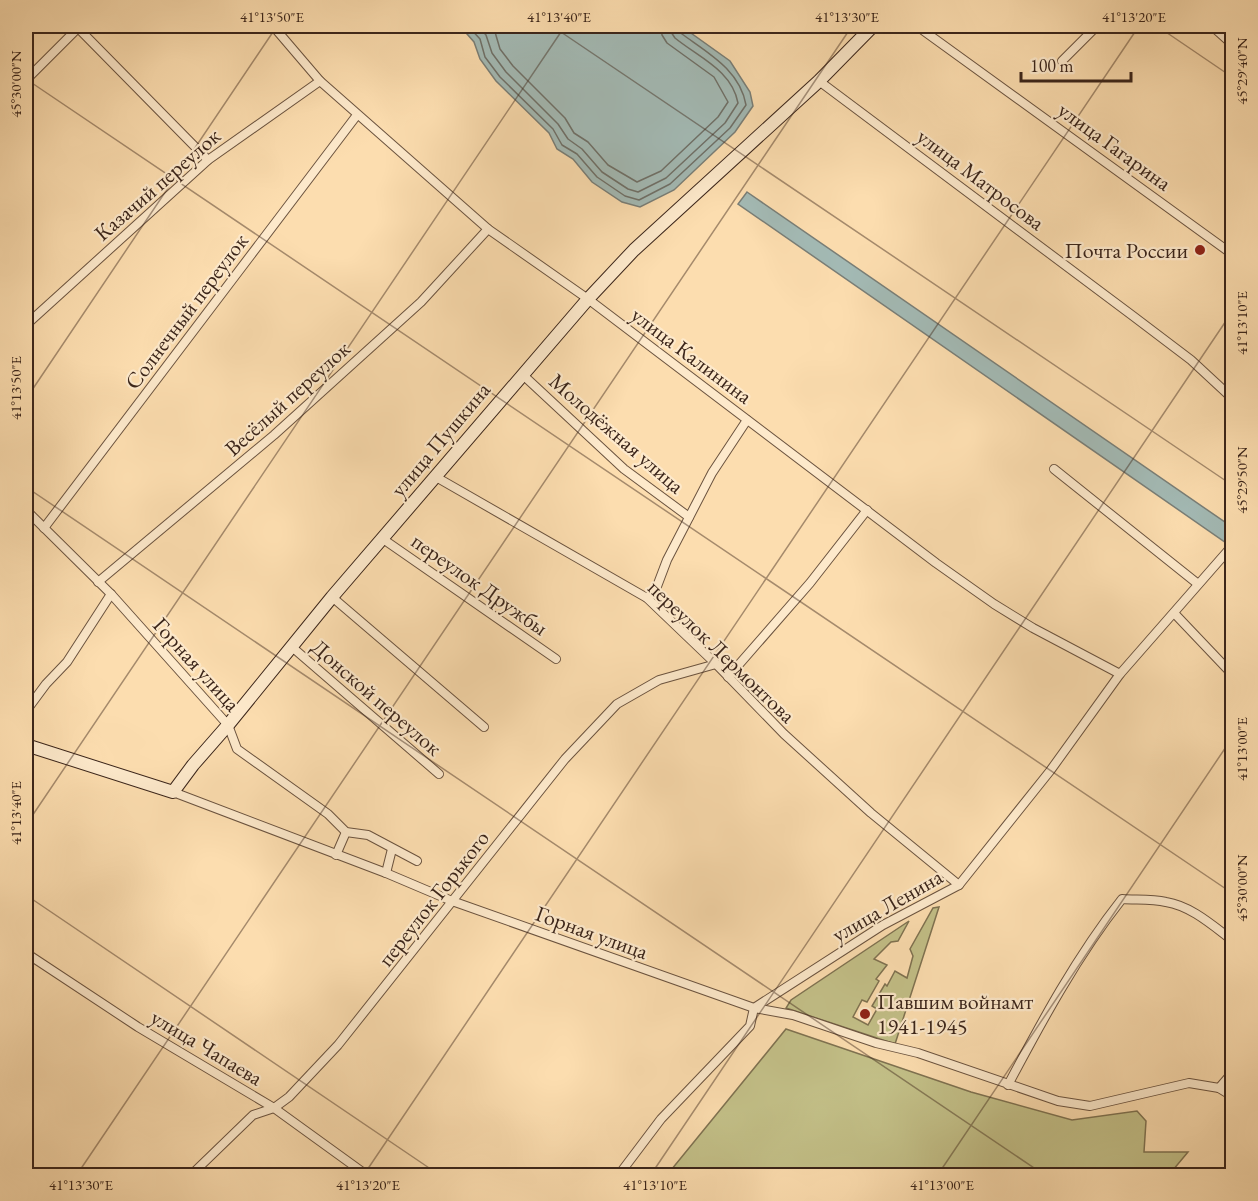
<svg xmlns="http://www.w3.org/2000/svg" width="1258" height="1201" font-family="'EB Garamond',serif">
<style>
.green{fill:#c3c088;stroke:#7f7251;stroke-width:1.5}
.water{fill:#a3bab5;stroke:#797e77;stroke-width:1.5}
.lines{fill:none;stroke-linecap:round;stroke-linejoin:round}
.shore{stroke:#6f7068;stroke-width:1.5}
.minor-casing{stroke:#6b533f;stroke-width:10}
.secondary-casing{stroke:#3b251a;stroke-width:14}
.minor{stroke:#fde9cb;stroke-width:8}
.secondary{stroke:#fde9cb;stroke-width:12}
.ticks{fill:none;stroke:#3b251a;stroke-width:1.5;stroke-opacity:0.45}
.poi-dot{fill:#8f2418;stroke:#fde9cb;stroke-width:2}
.labels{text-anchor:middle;stroke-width:4.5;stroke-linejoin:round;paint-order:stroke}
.street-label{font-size:22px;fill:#3b251a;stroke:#fde9cb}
.poi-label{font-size:22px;fill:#3b251a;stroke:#fde9cb;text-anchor:end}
.neatline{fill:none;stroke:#3b251a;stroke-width:2}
.ticks-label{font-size:15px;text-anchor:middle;fill:#3b251a}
</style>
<rect width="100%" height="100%" fill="#fcddaf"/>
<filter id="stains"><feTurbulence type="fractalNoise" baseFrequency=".00333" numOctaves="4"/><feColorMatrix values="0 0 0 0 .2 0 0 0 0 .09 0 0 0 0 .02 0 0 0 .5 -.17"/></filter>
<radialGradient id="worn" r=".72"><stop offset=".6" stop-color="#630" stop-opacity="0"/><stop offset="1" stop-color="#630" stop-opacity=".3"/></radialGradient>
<g class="green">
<path d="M939,907L895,1044L786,1008L791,1000L909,921L898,941L891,942L874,959L887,965L876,979L879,981L867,1002L862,1000L853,1017L868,1025L877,1009L872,1006L885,984L887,986L895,971L907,978L913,956L910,949L933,908Z"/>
<path d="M786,1029L971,1092L1072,1120L1137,1111L1146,1121L1144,1152H1188L1168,1176L667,1175Z"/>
</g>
<g class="water">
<path d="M460,26H681L730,61L750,92L753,106L735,132L674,190L640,207L622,202L592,182L573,159L557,149L549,133L496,81L480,59L474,42Z"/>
<path d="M747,192L1232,527V547L738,204Z"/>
</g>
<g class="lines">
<g class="shore">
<path d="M468,26L480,39L485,57L500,77L553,129L562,145L577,154L597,177L625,196L639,200L670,184L730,128L746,105C740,70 708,53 682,34L678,30L677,26"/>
<path d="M478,26L486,35L492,53L506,72L558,124L568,139L582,149L602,172L628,189L638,192L666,178L725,123L738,103C732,70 698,57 675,38L671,32L670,26"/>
<path d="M490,26L495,32L500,49L513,66L565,118L574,133L588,142L608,165L637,182L661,171L718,117L728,102L714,77L667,43L662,35L661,26"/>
</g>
<defs>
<g id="minor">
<path d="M273,26L320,81L488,229L588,299L936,563L994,604L1033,628L1120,674"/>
<path d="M917,26L1232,254"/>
<path d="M1212,26L1232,44"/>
<path d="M1062,61L1097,26"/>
<path d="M26,80L78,28L208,160"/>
<path d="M819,81L1133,316L1191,360L1232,398"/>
<path d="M26,325L208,160L320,81"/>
<path d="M523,375L624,469L689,517"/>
<path d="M1054,469L1198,584"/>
<path d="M436,477L647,598L716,664L784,734L871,813L959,885"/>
<path d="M26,510L111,594L228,725L237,749L328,814L346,832L368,835L417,861"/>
<path d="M44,528L357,115"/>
<path d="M383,539L556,659"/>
<path d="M98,582L274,435L421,302L488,229"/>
<path d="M332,597L484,727"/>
<path d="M647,598L656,589L667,560L712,473L747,420"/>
<path d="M1174,613L1232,674"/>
<path d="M292,647L439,774"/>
<path d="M728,677L810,583L867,510"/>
<path d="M26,711L46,684L67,662L111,594"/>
<path d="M173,792L386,873L452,901L754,1008L793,1015L876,1043L918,1053L1058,1101L1090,1106L1189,1083L1219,1088L1232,1096"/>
<path d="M336,855L346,832"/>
<path d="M386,873L392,849"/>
<path d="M26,953L138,1027L274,1108L368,1176"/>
<path d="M1008,1085C1042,1021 1077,956 1122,899C1136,900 1152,899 1166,902C1191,906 1212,925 1232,940"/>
<path d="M1219,1088L1232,1073"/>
<path d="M190,1176L253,1115L274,1108L289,1097L338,1045L565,759L617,704L659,680L716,664"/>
<path d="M618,1176L661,1119L750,1026L754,1008L883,925L959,885L1050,771L1120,674L1232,546"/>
</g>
<path id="secondary" d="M26,745L173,792L193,765L228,725L332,597L588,299L634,250L819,81L873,26"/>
</defs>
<use href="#minor" class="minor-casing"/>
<use href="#secondary" class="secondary-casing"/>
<use href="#minor" class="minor"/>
<use href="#secondary" class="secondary"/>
</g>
<path class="ticks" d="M552,26L1232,485M1157,26L1232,77M26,79L1232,893M26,399L277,26M26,487L1046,1176M26,825L565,26M26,895L441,1176M76,1176L852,26M363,1176L1139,26M650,1176L1232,312M937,1176L1232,738M1224,1176L1232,1163"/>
<g class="poi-dot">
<circle cx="1200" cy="250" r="6"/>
<circle cx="865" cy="1014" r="6"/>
</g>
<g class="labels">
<g class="street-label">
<text transform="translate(1115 146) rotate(36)" y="8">улица Гагарина</text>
<text transform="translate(981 179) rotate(37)" y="8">улица Матросова</text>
<text transform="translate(157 184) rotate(-41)" y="8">Казачий переулок</text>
<text transform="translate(186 311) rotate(-53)" y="8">Солнечный переулок</text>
<text transform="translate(692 355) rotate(37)" y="8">улица Калинина</text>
<text transform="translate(287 398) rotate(-42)" y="8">Весёлый переулок</text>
<text transform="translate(617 433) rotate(41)" y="8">Молодёжная улица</text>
<text transform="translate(440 439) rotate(-50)" y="8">улица Пушкина</text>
<text transform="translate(480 584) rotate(35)" y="8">переулок Дружбы</text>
<text transform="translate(722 651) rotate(44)" y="8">переулок Лермонтова</text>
<text transform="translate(197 664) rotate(48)" y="8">Горная улица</text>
<text transform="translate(377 697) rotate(41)" y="8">Донской переулок</text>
<text transform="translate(433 898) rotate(-52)" y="8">переулок Горького</text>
<text transform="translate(887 905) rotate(-30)" y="8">улица Ленина</text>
<text transform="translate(592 932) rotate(20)" y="8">Горная улица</text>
<text transform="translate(207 1047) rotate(31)" y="8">улица Чапаева</text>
</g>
<g class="poi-label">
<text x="1188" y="258">Почта России</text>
<text x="877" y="1009" text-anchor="start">Павшим войнамт<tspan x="877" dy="25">1941-1945</tspan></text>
</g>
</g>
<rect width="1258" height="1201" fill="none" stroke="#fcddaf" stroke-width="66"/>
<path d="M1021 72v9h110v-9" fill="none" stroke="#3b251a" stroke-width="3"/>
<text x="1030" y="72" font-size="18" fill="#3b251a" stroke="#fde9cb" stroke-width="4.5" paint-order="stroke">100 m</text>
<rect x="33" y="33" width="1192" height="1135" class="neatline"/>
<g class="ticks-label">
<text x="272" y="22">41°13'50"E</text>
<text x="559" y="22">41°13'40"E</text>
<text x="847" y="22">41°13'30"E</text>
<text x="1134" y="22">41°13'20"E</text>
<text transform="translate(1242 71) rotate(-90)" y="5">45°29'40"N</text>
<text transform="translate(16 84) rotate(-90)" y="5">45°30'00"N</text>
<text transform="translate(1242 323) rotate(-90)" y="5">41°13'10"E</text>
<text transform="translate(16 388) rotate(-90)" y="5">41°13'50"E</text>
<text transform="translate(1242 480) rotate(-90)" y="5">45°29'50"N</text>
<text transform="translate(1242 749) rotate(-90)" y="5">41°13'00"E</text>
<text transform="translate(16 813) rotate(-90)" y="5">41°13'40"E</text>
<text transform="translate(1242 888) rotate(-90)" y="5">45°30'00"N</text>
<text x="81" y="1190">41°13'30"E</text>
<text x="368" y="1190">41°13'20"E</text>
<text x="655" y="1190">41°13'10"E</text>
<text x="942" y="1190">41°13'00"E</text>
</g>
<rect width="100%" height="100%" filter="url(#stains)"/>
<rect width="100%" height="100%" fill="url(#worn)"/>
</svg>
